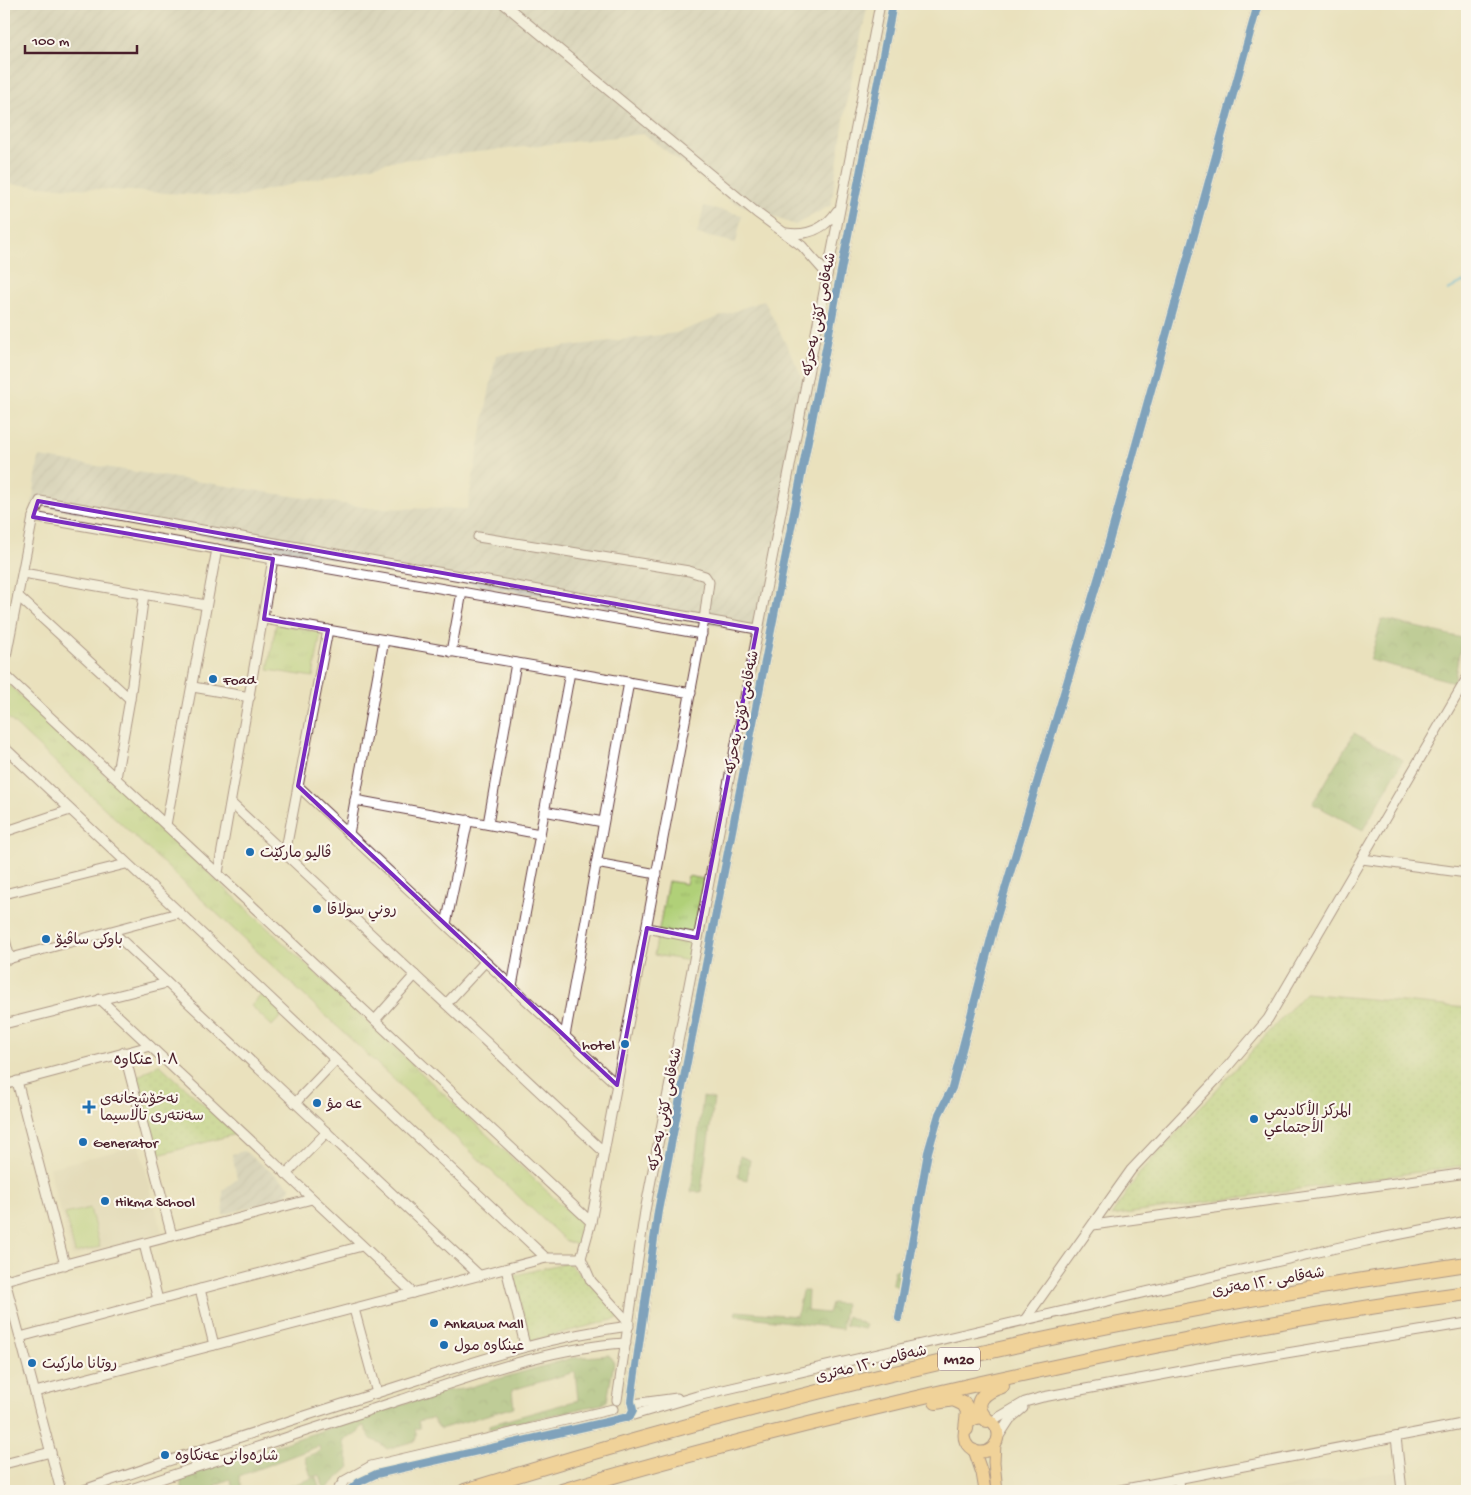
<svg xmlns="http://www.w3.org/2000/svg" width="1471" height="1495" font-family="'Gochi Hand','Playpen Sans Arabic',sans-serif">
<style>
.built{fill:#ddd3b4}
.industrial{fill:url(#industrial-furrows)}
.grass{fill:url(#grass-tufts);stroke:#7d7852}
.forest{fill:url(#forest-crowns);stroke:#6b684a}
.park{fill:url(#park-dots);stroke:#7d7852}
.pitch{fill:#b0d078;stroke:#7d7852}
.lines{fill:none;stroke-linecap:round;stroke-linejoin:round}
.stream{stroke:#5eb4da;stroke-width:2.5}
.minor-casing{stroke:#623c41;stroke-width:11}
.major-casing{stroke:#623c41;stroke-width:13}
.highway-casing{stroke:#623c41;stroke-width:16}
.minor{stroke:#fff;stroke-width:9}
.major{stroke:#f9bf6d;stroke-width:11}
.highway{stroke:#f9bf6d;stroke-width:14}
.cycleway-casing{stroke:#fbf7ec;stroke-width:11}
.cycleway{stroke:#0057b8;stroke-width:8}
.marked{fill:none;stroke:#7b2cbf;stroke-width:4;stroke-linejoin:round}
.poi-dot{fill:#1f6fb2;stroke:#fbf7ec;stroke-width:2}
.labels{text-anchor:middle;stroke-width:4.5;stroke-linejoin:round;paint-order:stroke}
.shield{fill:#fbf7ec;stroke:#7f6065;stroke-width:1}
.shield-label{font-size:14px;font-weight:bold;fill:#4a1f2b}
.street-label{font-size:15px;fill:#4a1f2b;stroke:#fbf7ec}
.poi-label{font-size:15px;fill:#4a1f2b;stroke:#fbf7ec;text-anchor:start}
.neighbourhood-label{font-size:16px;fill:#4a1f2b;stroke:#fbf7ec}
</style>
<defs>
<pattern id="industrial-furrows" width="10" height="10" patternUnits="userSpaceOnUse" patternTransform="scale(1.25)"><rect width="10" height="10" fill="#c6c5b8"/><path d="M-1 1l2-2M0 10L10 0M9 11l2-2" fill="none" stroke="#aca99e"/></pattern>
<pattern id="grass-tufts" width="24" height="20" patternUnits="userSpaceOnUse" patternTransform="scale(1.25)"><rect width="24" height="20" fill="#b0d078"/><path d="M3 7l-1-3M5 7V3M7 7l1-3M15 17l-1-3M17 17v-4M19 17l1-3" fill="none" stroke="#99b268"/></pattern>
<pattern id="forest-crowns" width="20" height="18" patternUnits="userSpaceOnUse" patternTransform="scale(1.25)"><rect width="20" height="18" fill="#8cb268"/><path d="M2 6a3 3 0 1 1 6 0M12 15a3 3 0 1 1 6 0" fill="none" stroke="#749056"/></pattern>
<pattern id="park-dots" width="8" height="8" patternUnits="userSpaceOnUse" patternTransform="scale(1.25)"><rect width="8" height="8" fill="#b0d078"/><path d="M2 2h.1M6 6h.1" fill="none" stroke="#99b268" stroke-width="1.8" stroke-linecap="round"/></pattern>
</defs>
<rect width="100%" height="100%" fill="#fbf7ec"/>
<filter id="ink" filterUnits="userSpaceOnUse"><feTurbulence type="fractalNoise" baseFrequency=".02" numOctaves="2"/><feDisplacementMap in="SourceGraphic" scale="10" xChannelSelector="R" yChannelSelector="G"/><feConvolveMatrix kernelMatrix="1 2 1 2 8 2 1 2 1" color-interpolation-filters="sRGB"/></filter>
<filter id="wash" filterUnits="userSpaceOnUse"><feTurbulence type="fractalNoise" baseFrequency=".0096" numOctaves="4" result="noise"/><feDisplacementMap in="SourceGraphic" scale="20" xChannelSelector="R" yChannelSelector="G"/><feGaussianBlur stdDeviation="1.12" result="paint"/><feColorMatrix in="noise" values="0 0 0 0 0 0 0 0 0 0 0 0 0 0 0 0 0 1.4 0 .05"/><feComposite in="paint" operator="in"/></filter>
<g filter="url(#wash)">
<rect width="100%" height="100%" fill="#eae1bd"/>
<g class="built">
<path d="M139,1145L162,1233L72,1257L49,1168Z"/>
<path d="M1396,1471L1398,1491H1264Z"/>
</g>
<g class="industrial">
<path d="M4,4H868L847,100L831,205L795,225L731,201L644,134L393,161L236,197L4,184Z"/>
<path d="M704,206L742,215L736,243L697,234Z"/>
<path d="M764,300L807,386L762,633L396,571L32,504L39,457L370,508L467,509L496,355L676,333Z"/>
<path d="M244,1151L291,1187L285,1197L223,1215V1190L237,1179L232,1154Z"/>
</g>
<g class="grass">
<path d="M276,624L321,632L313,677L268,670Z"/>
<path d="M4,680L586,1228L582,1243L577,1245L566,1241L4,714Z"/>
<path d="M688,876L704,879L690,961L654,955L668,881L686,884Z"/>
<path d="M264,992L285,1012L272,1026L251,1006Z"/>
</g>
<g class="forest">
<path d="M1382,619L1462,638L1454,682L1370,660Z"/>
<path d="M1354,733L1403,760L1363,830L1313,804Z"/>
<path d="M703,1097L714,1099L701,1192H691Z"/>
<path d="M740,1156L750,1160L747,1180L738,1178Z"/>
<path d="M899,1268L903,1270L904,1275L897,1287L892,1283L894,1271Z"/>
<path d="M802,1291H808L807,1311L828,1313L831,1303L845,1304L842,1329L735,1315L736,1311L797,1316Z"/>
<path d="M847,1316L866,1325L864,1329L845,1325Z"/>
<path d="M609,1355L614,1363L607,1401L602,1404L489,1429V1425L578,1400L575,1372L512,1390L514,1407L440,1429L432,1418L418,1421L420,1428L415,1429L417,1435L415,1441L387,1449L380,1443L371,1439L363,1425L357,1434L343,1440L350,1467L324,1491L320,1475L311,1477L305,1457L320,1451L319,1446L239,1476L242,1490L234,1491L230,1479L215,1485L216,1491H187L181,1489V1477L442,1391L463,1389L572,1358Z"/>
<path d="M316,1477L320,1491H275Z"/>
</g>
<g class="park">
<path d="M1305,993L1467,1008V1165L1111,1216L1139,1174Z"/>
<path d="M159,1064L236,1134L155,1156L134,1079Z"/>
<path d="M567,1262L624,1317L530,1341L513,1276Z"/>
</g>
<path class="pitch" d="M90,1208L100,1247L75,1253L65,1214Z"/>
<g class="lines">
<path class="stream" d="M1448,290L1463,282L1467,283"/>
</g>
</g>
<g filter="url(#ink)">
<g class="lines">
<defs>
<g id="minor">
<path d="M504,4L757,213L802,246L826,273"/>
<path d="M786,233C807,236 825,229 837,211"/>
<path d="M33,517L702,634"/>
<path d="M478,537L689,571L705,576L709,582L704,620L591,1222L581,1258L591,1281L629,1323"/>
<path d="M23,573L206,605"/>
<path d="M18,596L130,699"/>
<path d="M264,619L691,693"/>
<path d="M451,652L462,592"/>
<path d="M4,667L33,517L40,501L757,629"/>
<path d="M4,674L591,1222"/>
<path d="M193,687L250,697"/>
<path d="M4,747L546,1258"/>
<path d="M116,778L130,699L144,594"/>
<path d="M298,786L617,1085"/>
<path d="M355,800L540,834"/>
<path d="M232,804L604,1152"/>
<path d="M544,811L603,822"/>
<path d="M488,824L516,663"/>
<path d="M166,825L217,549"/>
<path d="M4,832L70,810"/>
<path d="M349,834L384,640"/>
<path d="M285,854L328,630"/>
<path d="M1362,859L1467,873"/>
<path d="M596,863L657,874"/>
<path d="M218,873L273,559"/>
<path d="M4,894L126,864"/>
<path d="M446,924L468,820"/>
<path d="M647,928L697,938"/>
<path d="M113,932L480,1276"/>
<path d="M4,936L10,959"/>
<path d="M4,960L178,913"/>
<path d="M512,986L570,672"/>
<path d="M100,999L413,1293"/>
<path d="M446,1004L485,962"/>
<path d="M375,1020L415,975"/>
<path d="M4,1024L167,983"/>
<path d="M565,1036L629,682"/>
<path d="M124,1052L172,1236"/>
<path d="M17,1081L65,1265"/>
<path d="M4,1085L150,1046"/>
<path d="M295,1103L335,1061"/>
<path d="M286,1174L327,1132"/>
<path d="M1093,1225L1467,1173"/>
<path d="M144,1244L158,1300"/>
<path d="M506,1269L525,1345"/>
<path d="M4,1277L61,1491"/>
<path d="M5,1280L312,1199"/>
<path d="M200,1289L214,1345"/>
<path d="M354,1309L377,1393"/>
<path d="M899,1318L928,1152L939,1114L952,1088L995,923L1105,556L1258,4"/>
<path d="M1024,1321L1131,1170L1217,1079L1268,1019L1467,678"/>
<path d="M20,1337L362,1246"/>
<path d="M35,1392L546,1258H581"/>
<path d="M617,1400L645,1211L880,4"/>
<path d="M633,1404L677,1398"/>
<path d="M630,1416L697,1396L1366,1241L1467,1221"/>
<path d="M991,1422L1025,1402L1043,1397L1214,1365L1467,1323"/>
<path d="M1396,1437L1402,1491"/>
<path d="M997,1439L1010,1419L1023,1408"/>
<path d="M4,1464L51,1452"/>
<path d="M1179,1480L1180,1491"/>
<path d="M81,1491C180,1456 279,1424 380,1392C462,1366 542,1337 629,1326"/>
<path d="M125,1491C213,1461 301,1433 388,1404C466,1379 544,1348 626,1343"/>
<path d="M337,1491L344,1481L371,1466L613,1409"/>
<path d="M349,1491L359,1482L376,1474L624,1418L630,1416L633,1410L631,1401L658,1211L893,4"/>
<path d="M1115,1491L1467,1423"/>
</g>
<g id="major">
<circle cx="981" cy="1435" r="17"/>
<path d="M995,1444L994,1462L997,1491"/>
<path d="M974,1450L982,1473L985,1491"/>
</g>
<g id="highway">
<path d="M936,1402L953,1399L964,1404L968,1411L966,1429"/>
<path d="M987,1420C969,1403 985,1391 1002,1386"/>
<path d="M465,1491C792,1389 1128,1313 1467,1264"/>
<path d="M562,1491C696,1451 832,1417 968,1386C1133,1349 1300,1315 1467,1293"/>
</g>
</defs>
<use href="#minor" class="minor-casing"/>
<use href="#major" class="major-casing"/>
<use href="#highway" class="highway-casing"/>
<use href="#minor" class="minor"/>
<use href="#major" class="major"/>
<use href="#highway" class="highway"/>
<defs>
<g id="cycleway">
<path d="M899,1318L928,1152L939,1114L952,1088L995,923L1105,556L1258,4"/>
<path d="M349,1491L359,1482L376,1474L624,1418L630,1416L633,1410L631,1401L658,1211L893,4"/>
</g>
</defs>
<use href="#cycleway" class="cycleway-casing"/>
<use href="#cycleway" class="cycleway"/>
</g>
</g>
<path d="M0 0H1471V1495H0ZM38,501L757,629L697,938L647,928L617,1085L298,786L328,630L264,619L273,559L33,517Z" fill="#eae1bd" fill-opacity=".55" fill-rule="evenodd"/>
<path class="marked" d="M38,501L757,629L697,938L647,928L617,1085L298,786L328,630L264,619L273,559L33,517Z"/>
<g class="poi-dot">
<circle cx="213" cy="679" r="5"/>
<circle cx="250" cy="852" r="5"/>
<circle cx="317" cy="909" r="5"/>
<circle cx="46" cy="939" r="5"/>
<circle cx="625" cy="1044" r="5"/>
<circle cx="317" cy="1103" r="5"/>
<path d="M86.5 1099.5h5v5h5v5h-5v5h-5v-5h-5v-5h5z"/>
<circle cx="1254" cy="1119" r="5"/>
<circle cx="83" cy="1142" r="5"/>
<circle cx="105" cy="1201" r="5"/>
<circle cx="434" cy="1323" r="5"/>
<circle cx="444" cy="1345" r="5"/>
<circle cx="32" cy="1363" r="5"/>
<circle cx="165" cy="1455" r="5"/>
</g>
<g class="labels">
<rect class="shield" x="938" y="1347.5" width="42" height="23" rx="4"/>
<g class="shield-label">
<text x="959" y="1364">M120</text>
</g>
<g class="street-label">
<text transform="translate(818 314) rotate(-79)" y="5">شەقامی کۆنی بەحرکە</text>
<text transform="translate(741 712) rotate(-79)" y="5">شەقامی کۆنی بەحرکە</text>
<text transform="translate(664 1109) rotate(-79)" y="5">شەقامی کۆنی بەحرکە</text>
<text transform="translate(1268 1281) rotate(-10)" y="5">شەقامی ١٢٠ مەتری</text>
<text transform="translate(871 1363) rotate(-14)" y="5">شەقامی ١٢٠ مەتری</text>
</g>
<g class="poi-label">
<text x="223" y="684">Foad</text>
<text x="260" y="857">ڤالیو مارکێت</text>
<text x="327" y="914">روني سولاقا</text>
<text x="56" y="944">باوکی ساڤیۆ</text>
<text x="615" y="1049" text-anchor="end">hotel</text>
<text x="100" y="1103">نەخۆشخانەی<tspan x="100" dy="17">سەنتەری تاڵاسیما</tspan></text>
<text x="327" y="1108">عه مؤ</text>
<text x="1264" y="1115">المركز الأكاديمي<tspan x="1264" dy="17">الأجتماعي</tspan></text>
<text x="93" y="1147">Generator</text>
<text x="115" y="1206">Hikma School</text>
<text x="444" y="1328">Ankawa Mall</text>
<text x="454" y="1350">عينكاوه مول</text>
<text x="42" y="1368">روتانا ماركيت</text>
<text x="175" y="1460">شارەوانی عەنکاوە</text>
</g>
<g class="neighbourhood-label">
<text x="146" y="1064">١٠٨ عنکاوە</text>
</g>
</g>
<rect width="1471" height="1495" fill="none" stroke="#fbf7ec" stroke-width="20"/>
<path d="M25 45v8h112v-8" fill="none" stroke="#4a1f2b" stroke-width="2.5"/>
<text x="32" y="45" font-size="15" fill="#4a1f2b" stroke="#fbf7ec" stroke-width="4" paint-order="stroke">100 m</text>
</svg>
